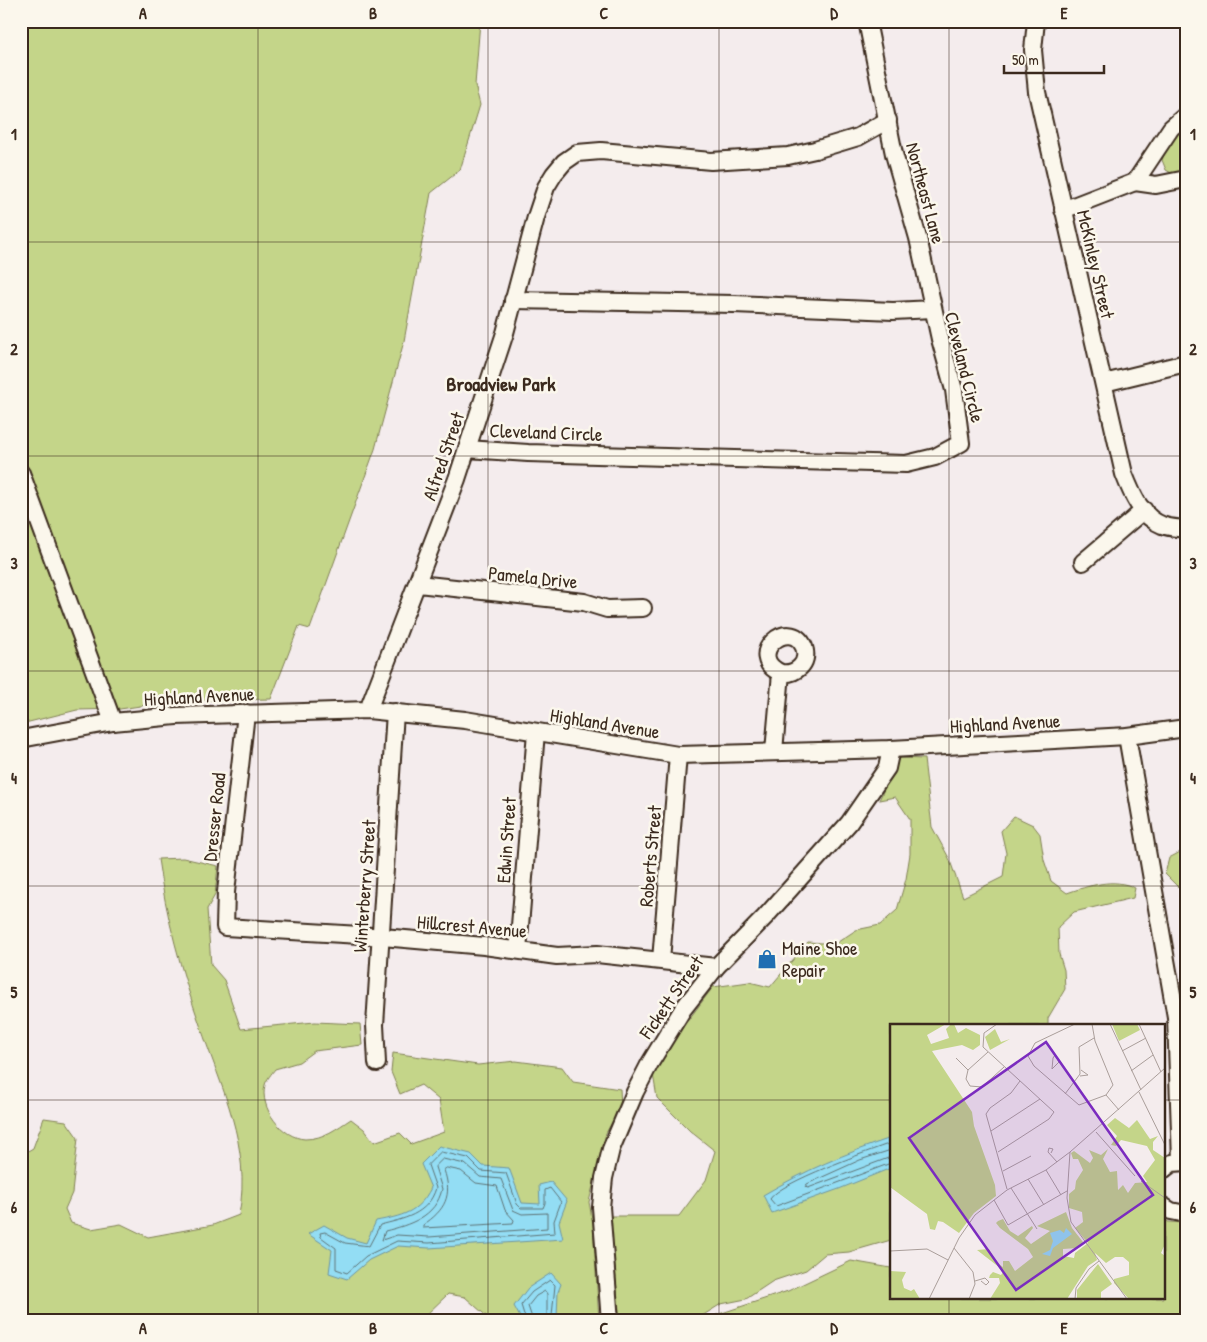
<svg xmlns="http://www.w3.org/2000/svg" width="1207" height="1342" font-family="'Patrick Hand',sans-serif">
<style>
.green{fill:#c4d589;stroke:#808054}
.water{fill:#93ddf4;stroke:#70959e}
.lines{fill:none;stroke-linecap:round;stroke-linejoin:round}
.shore{stroke:#5e7274;stroke-width:1}
.minor-casing{stroke:#3b2a1e;stroke-width:20}
.minor{stroke:#fbf7ec;stroke-width:16}
.grid{fill:none;stroke:#3b2a1e;stroke-width:1;stroke-opacity:0.55}
.labels{text-anchor:middle;stroke-width:5;stroke-linejoin:round;paint-order:stroke}
.street-label{font-size:19px;fill:#3b2a1e;stroke:#fbf7ec}
.poi-label{font-size:19px;fill:#3b2a1e;stroke:#fbf7ec;text-anchor:start}
.neighbourhood-label{font-size:20px;font-weight:bold;fill:#3b2a1e;stroke:#fbf7ec}
.inset-road{fill:none;stroke:#aa9e9a;stroke-width:1}
.view{fill:#7b2cbf;fill-opacity:0.15;stroke:#7b2cbf;stroke-width:2.5}
.inset-edge{fill:none;stroke:#3b2a1e;stroke-width:2.5}
.neatline{fill:none;stroke:#3b2a1e;stroke-width:2}
.grid-label{font-size:16px;text-anchor:middle;font-weight:bold;fill:#3b2a1e}
</style>
<rect width="100%" height="100%" fill="#f4eced"/>
<filter id="ink" filterUnits="userSpaceOnUse"><feTurbulence type="fractalNoise" baseFrequency=".02" numOctaves="2"/><feDisplacementMap in="SourceGraphic" scale="10" xChannelSelector="R" yChannelSelector="G"/><feConvolveMatrix kernelMatrix="1 2 1 2 8 2 1 2 1" color-interpolation-filters="sRGB"/></filter>
<g filter="url(#ink)">
<g class="green">
<path d="M21,21H480L475,85L480,105L460,170L431,193L404,341L375,449L310,629L299,626L271,699L174,701L120,709L77,710L21,724Z"/>
<path d="M1186,123V172L1175,175L1166,170L1162,160L1171,138Z"/>
<path d="M899,758L924,759L932,827L949,858L963,897L1003,877L1006,853L1001,831L1014,816L1033,825L1040,834L1044,860L1051,881L1067,893C1088,886 1114,877 1135,888L1133,898L1074,912L1058,927L1059,954L1064,970L1065,989L1048,1018V1026H891V1240L849,1252L825,1254L806,1270L773,1281L746,1299L721,1304L694,1321H620L610,1216H679L706,1180L715,1151L690,1131L657,1098L653,1074L680,1031L713,987L749,982L770,987L808,942L835,944L856,930L880,925L897,910L906,879L910,854V819L895,797L879,800Z"/>
<path d="M1186,849V895L1165,874L1169,858Z"/>
<path d="M183,858L218,866L215,895L207,909L211,965L224,980L241,1029L315,1022L360,1024L362,1045L314,1051L299,1062L275,1069C272,1073 266,1080 265,1085C259,1108 282,1138 305,1139C324,1139 337,1128 351,1119L364,1129L374,1142L400,1133L411,1144L444,1132L439,1100L421,1085L400,1094L391,1072L393,1053L478,1065L516,1061L562,1067L573,1082L620,1089L621,1106L606,1133L589,1202L593,1224L599,1321H492L465,1297L448,1294L425,1316L424,1321H21V1155L33,1148L44,1118L66,1121L78,1138L72,1193L65,1209L71,1223L91,1229L121,1224L148,1237L213,1225L239,1215C252,1146 221,1088 200,1025C181,971 166,916 158,859Z"/>
<path d="M1163,1218L1168,1222L1186,1223V1321H710L716,1315L788,1291L851,1261L891,1268V1298H1163Z"/>
</g>
<g class="water">
<path d="M891,1138V1168L839,1189L772,1213L763,1195C804,1171 846,1153 891,1138Z"/>
<path d="M439,1146L471,1154L483,1166L509,1168L522,1203L540,1204L539,1185L551,1182L567,1201L559,1222L563,1239L429,1248L398,1246L369,1260L347,1279L329,1273L332,1250L308,1234L324,1225L347,1238L366,1243L376,1221C402,1216 418,1213 431,1188L421,1164Z"/>
<path d="M551,1273L561,1284L558,1292L557,1317L565,1321L521,1319L514,1306L528,1288Z"/>
</g>
<g class="lines">
<g class="shore">
<path d="M891,1143C869,1151 780,1182 770,1199L776,1206L891,1163"/>
<path d="M891,1150L860,1160L807,1184L805,1187L808,1188L891,1157"/>
<path d="M441,1152L468,1158L481,1171L506,1173L517,1204L521,1208H543L545,1203V1190L550,1188L561,1202L554,1221L555,1233L429,1243L397,1241L366,1256L347,1273L336,1269V1248L321,1237L320,1233L325,1232L345,1243L369,1246L380,1225C403,1219 428,1215 436,1188L428,1165Z"/>
<path d="M443,1159L465,1164L480,1177L501,1179L513,1210L522,1214L547,1213V1228L429,1237L397,1235L382,1240L385,1231C409,1225 436,1217 442,1189L435,1167Z"/>
<path d="M447,1168L461,1171L476,1183L497,1186L505,1210L514,1220L513,1223L423,1228V1225C445,1210 453,1196 444,1170Z"/>
<path d="M526,1321L521,1305L532,1292L550,1280L555,1285L552,1316L555,1321"/>
<path d="M533,1321L528,1306L536,1296L545,1291L547,1294V1321"/>
</g>
<defs>
<g id="minor">
<path d="M1036,21L1033,50L1037,92L1124,474C1131,492 1141,517 1162,525C1169,528 1178,528 1186,529"/>
<path d="M1186,115L1171,128L1135,182L1156,185L1186,179"/>
<path d="M1063,210L1135,182"/>
<path d="M513,300L734,304L893,311L933,309"/>
<path d="M1104,383L1186,363"/>
<path d="M467,449L528,453L906,464L935,457L961,443L954,390L940,339L918,238L894,154L867,21"/>
<path d="M21,473L113,722"/>
<path d="M1083,562L1144,510"/>
<path d="M418,584L584,602L607,609L643,608"/>
<path d="M368,710L457,479L505,333L536,217L546,187L554,174L564,162L577,153L601,151L711,161L788,156L815,150L858,137L888,120"/>
<path d="M246,713L226,892L225,927L360,935L484,946L557,956L597,954L716,967"/>
<path d="M1127,736L1176,1017L1181,1161"/>
<path d="M21,739L113,722L176,716L368,710L465,720L678,755L891,749L1127,736L1186,728"/>
<path d="M774,751L781,673C743,656 790,615 804,647C810,664 795,675 781,673"/>
<path d="M518,950L536,732"/>
<path d="M661,960L678,755"/>
<path d="M377,1063L375,1025L395,712"/>
<path d="M1163,1170L1172,1163L1186,1162"/>
<path d="M1163,1206L1171,1211L1186,1214"/>
<path d="M610,1321L601,1207L604,1178L611,1149L635,1092L650,1063L683,1009L716,967L765,917L849,823L887,768L891,749"/>
</g>
</defs>
<use href="#minor" class="minor-casing"/>
<use href="#minor" class="minor"/>
</g>
</g>
<path class="grid" d="M258,21V1321M488,21V1321M719,21V1321M949,21V1026M21,242H1186M21,456H1186M21,671H1186M21,886H1186M21,1100H891M1163,1100H1186M949,1298V1321"/>
<defs>
<symbol id="shop-bare" viewBox="-9 -9 18 18"><path d="M-5-2.5h2.3a2.7 3.5 0 0 1 5.4 0H5L5.5 6h-11ZM-1.5-2.5h3a1.5 2.3 0 0 0-3 0Z" fill="#1f6fb2" stroke="#fbf7ec" stroke-width="2.5" paint-order="stroke"/></symbol>
</defs>
<g fill-rule="evenodd">
<use href="#shop-bare" x="753" y="945" width="28" height="28"/>
</g>
<g class="labels">
<g class="street-label">
<text transform="translate(926 193) rotate(75)" y="7">Northeast Lane</text>
<text transform="translate(1096 264) rotate(77)" y="7">McKinley Street</text>
<text transform="translate(965 367) rotate(76)" y="7">Cleveland Circle</text>
<text transform="translate(546 432) rotate(2)" y="7">Cleveland Circle</text>
<text transform="translate(443 456) rotate(-71)" y="7">Alfred Street</text>
<text transform="translate(533 577) rotate(6)" y="7">Pamela Drive</text>
<text transform="translate(199 696) rotate(-3)" y="7">Highland Avenue</text>
<text transform="translate(605 723) rotate(9)" y="7">Highland Avenue</text>
<text transform="translate(1005 723) rotate(-3)" y="7">Highland Avenue</text>
<text transform="translate(214 817) rotate(-84)" y="7">Dresser Road</text>
<text transform="translate(506 840) rotate(-86)" y="7">Edwin Street</text>
<text transform="translate(650 856) rotate(-85)" y="7">Roberts Street</text>
<text transform="translate(364 886) rotate(-86)" y="7">Winterberry Street</text>
<text transform="translate(472 926) rotate(5)" y="7">Hillcrest Avenue</text>
<text transform="translate(671 997) rotate(-55)" y="7">Fickett Street</text>
</g>
<g class="poi-label">
<text x="782" y="955">Maine Shoe<tspan x="782" dy="22">Repair</tspan></text>
</g>
<g class="neighbourhood-label">
<text x="501" y="391">Broadview Park</text>
</g>
</g>
<g transform="translate(890 1024)">
<rect width="275" height="275" fill="#f4eced"/>
<path d="M0,0H56L37,11L41,20L59,14L56,5L61,0H64L68,9L76,4L90,11V21L83,26L72,21L42,27L82,88L84,102L105,161L106,172L84,189L69,209L53,198L48,197L45,206L40,205L37,190L0,163ZM222,0H247L250,6L229,17ZM105,5L111,18L120,15L100,26L95,13ZM225,94L239,104L247,96L260,115L268,112L263,118V126L275,134V220L271,229L275,232V275H239L224,259V255L239,251V238L233,233H225L216,239L205,229L207,236L198,242L177,275H100L110,259L109,254H99L100,251L103,248L111,251L114,247L87,226L99,225L106,238L113,243V237H119L125,247L143,233L138,225L110,204L106,199L108,197L113,195L120,207L128,212L142,202L143,204L135,214L141,220L160,207L147,202L176,188L182,204L193,218L187,224L173,225V232L184,234L185,229L198,219L185,204L193,198L192,188L179,184V170L185,165L186,157L193,146L188,135H183L181,129L184,127L200,139L203,134L199,126L211,131L218,125L213,135L220,148L227,147L228,166L233,161L238,169L245,159L257,158L253,152L265,136L257,122L231,116L226,122L221,121L227,112L217,101ZM208,240L222,260L211,268V275H187V266ZM0,247L16,248L12,256L14,264L21,267L24,265L30,275H0Z" fill="#c4d589"/>
<path d="M176,204L182,210L163,224L160,232L152,230L160,226L163,217L160,209L170,206L174,209Z" fill="#93ddf4"/>
<path class="inset-road" d="M107,0L94,9L93,23L164,88L159,95L108,128M185,0L145,19L138,32L144,42L189,81M220,0L251,66M249,0L271,48M232,27L256,14M98,28L78,46L76,55L80,62L92,63L114,43M165,31L169,38L162,45L163,34ZM66,34L78,46M241,47L263,31M190,52L198,51L191,46M249,68L275,121M175,70L190,50L189,23L204,14M216,71L229,86M189,81L216,71L223,61L205,17L202,0M101,107L150,75M206,108L245,152M180,128L177,174L181,198L237,275M161,129L163,125L159,124L158,128L167,138M156,146L171,171M113,147L141,132M138,155L154,181M251,157L275,174M121,164L147,205M117,165L96,90L100,84L121,69L130,57M104,176L118,201L177,167M64,224L83,248L85,260L79,275M0,227L37,225L58,236M85,257L95,254L99,258L96,261L91,257M39,275L69,214L85,191L117,166L156,146L180,128L275,44M185,275L186,264L199,245L209,237"/>
<path class="view" d="M156,18L263,171L126,266L19,114Z"/>
<rect width="275" height="275" class="inset-edge"/>
</g>
<rect width="1207" height="1342" fill="none" stroke="#fbf7ec" stroke-width="55"/>
<path d="M1004 65v8h100v-8" fill="none" stroke="#3b2a1e" stroke-width="2.5"/>
<text x="1012" y="65" font-size="15" fill="#3b2a1e" stroke="#fbf7ec" stroke-width="4" paint-order="stroke">50 m</text>
<rect x="28" y="28" width="1152" height="1286" class="neatline"/>
<g class="grid-label">
<text x="143" y="19">A</text>
<text x="373" y="19">B</text>
<text x="604" y="19">C</text>
<text x="834" y="19">D</text>
<text x="1064" y="19">E</text>
<text x="14" y="140">1</text>
<text x="1193" y="140">1</text>
<text x="14" y="355">2</text>
<text x="1193" y="355">2</text>
<text x="14" y="569">3</text>
<text x="1193" y="569">3</text>
<text x="14" y="784">4</text>
<text x="1193" y="784">4</text>
<text x="14" y="998">5</text>
<text x="1193" y="998">5</text>
<text x="14" y="1213">6</text>
<text x="1193" y="1213">6</text>
<text x="143" y="1334">A</text>
<text x="373" y="1334">B</text>
<text x="604" y="1334">C</text>
<text x="834" y="1334">D</text>
<text x="1064" y="1334">E</text>
</g>
</svg>
